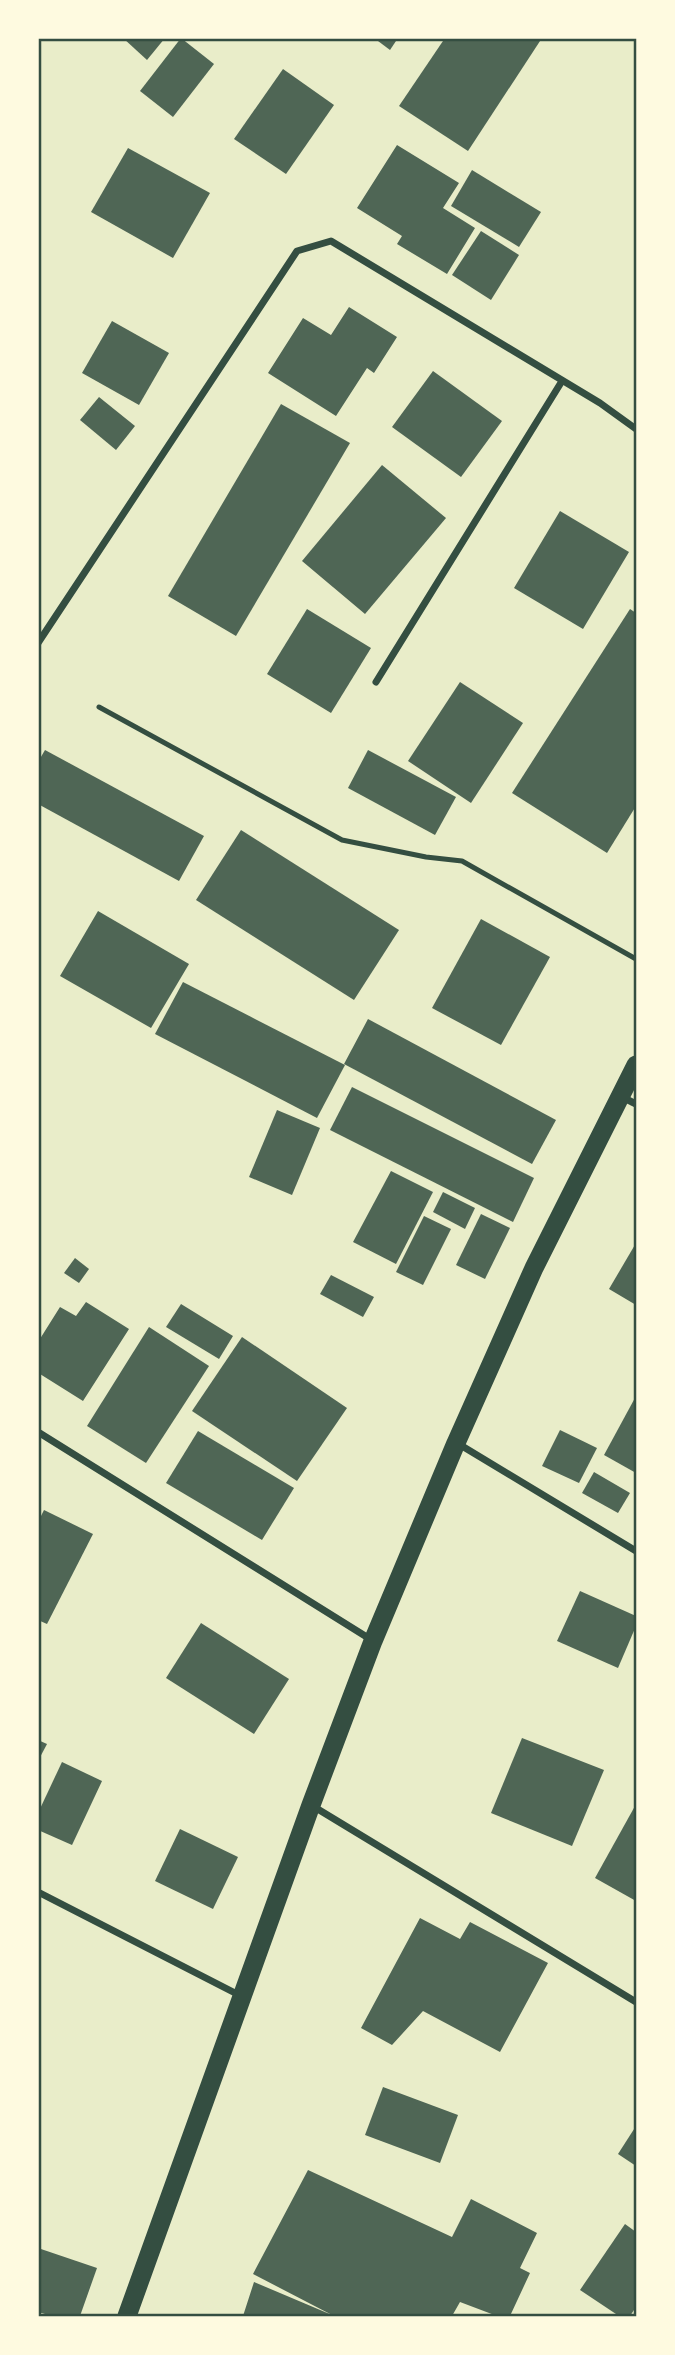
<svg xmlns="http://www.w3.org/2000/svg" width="675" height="2355" font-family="Raleway,sans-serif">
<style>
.building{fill:#4f6655}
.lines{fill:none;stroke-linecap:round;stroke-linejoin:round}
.service{stroke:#344e41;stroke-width:5}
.minor{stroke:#344e41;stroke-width:7}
.trunk{stroke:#344e41;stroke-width:19}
.neatline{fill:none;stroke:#344e41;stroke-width:2.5}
</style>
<rect width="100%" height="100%" fill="#e9edc9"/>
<g class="building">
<path d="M123,38H165L147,60Z"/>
<path d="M181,38L214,64L173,117L140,91Z"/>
<path d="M374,38H398L390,50Z"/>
<path d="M445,38H542L468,151L399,106Z"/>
<path d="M283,69L334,105L286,174L234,139Z"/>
<path d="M397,145L459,183L443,208L475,228L447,274L397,244L402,236L357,208Z"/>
<path d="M128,148L210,193L173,258L91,212Z"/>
<path d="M472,170L541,212L519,247L451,206Z"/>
<path d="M481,231L519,255L491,300L452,275Z"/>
<path d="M349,307L397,337L374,373L367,368L336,416L268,373L303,318L331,335Z"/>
<path d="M112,321L169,353L139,405L82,373Z"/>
<path d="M433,371L502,421L461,477L392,427Z"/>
<path d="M99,397L135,426L116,450L80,420Z"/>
<path d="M281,404L350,443L236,636L168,596Z"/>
<path d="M382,465L446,518L365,614L302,561Z"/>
<path d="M560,511L629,552L583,629L514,588Z"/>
<path d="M307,609L371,648L331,713L267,674Z"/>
<path d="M630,609L636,613V806L607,853L512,793Z"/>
<path d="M460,682L523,723L471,803L408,761Z"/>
<path d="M45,750L204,836L179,881L38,804V762Z"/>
<path d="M368,750L456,797L435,835L348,788Z"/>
<path d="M241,830L399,930L354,1000L196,900Z"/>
<path d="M98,911L189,964L151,1028L60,976Z"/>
<path d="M481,919L550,957L501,1045L432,1008Z"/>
<path d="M183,982L345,1065L317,1118L155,1034Z"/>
<path d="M368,1019L556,1120L532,1164L344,1064Z"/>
<path d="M352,1087L534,1178L513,1222L330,1130Z"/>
<path d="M277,1110L320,1128L292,1195L249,1177Z"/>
<path d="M391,1171L433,1192L396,1264L353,1242Z"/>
<path d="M443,1192L475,1208L465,1229L433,1212Z"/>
<path d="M481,1214L510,1228L485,1279L456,1265Z"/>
<path d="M424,1216L451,1229L423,1285L396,1272Z"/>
<path d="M636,1243V1305L609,1289Z"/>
<path d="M75,1258L89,1269L79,1283L64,1273Z"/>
<path d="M331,1275L374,1297L363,1317L320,1294Z"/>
<path d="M86,1302L129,1329L83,1401L40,1374L38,1342L60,1307L76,1316Z"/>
<path d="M181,1304L233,1336L219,1359L166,1327Z"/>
<path d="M149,1327L209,1366L146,1463L87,1426Z"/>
<path d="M242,1337L347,1408L297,1481L192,1411Z"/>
<path d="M636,1396V1473L604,1455Z"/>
<path d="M560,1430L597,1448L579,1483L542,1466Z"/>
<path d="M198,1431L294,1488L262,1540L166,1483Z"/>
<path d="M594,1472L630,1493L618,1513L582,1493Z"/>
<path d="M44,1510L93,1534L47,1624L38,1620V1522Z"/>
<path d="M580,1591L636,1616V1626L618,1668L557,1641Z"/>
<path d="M201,1623L289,1679L254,1734L166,1678Z"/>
<path d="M522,1738L604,1770L572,1846L491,1813Z"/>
<path d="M38,1740L47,1744L38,1761Z"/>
<path d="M62,1762L102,1781L72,1845L38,1830V1813Z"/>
<path d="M635,1806L636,1807V1901L595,1878Z"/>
<path d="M180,1829L238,1857L213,1909L155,1881Z"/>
<path d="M420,1918L460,1939L470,1922L548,1963L500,2052L423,2011L392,2045L361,2028Z"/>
<path d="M383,2087L458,2115L440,2163L365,2135Z"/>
<path d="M636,2126V2166L618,2154Z"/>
<path d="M308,2170L452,2237L471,2199L537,2233L520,2268L530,2273L510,2316H497L460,2302L452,2316H243L254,2282L332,2315L253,2274Z"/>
<path d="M625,2224L636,2232V2307L630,2316H619L580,2290Z"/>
<path d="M38,2248L97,2268L80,2316H52L38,2312Z"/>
</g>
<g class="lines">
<path class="service" d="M99,707L342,840L426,857L462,861L636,959"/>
<g class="minor">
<path d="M38,643L297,251L331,241L600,403L636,429"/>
<path d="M376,682L562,381"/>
<path d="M622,1097L636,1104"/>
<path d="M38,1432L370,1639"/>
<path d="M457,1443L636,1551"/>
<path d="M311,1805L636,2002"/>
<path d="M38,1892L239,1995"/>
</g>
<path class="trunk" d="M127,2316L311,1805L373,1641L456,1443L534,1268L636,1065"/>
</g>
<rect width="675" height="2355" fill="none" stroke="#fefae0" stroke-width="80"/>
<rect x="40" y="40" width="595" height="2275" class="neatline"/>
</svg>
